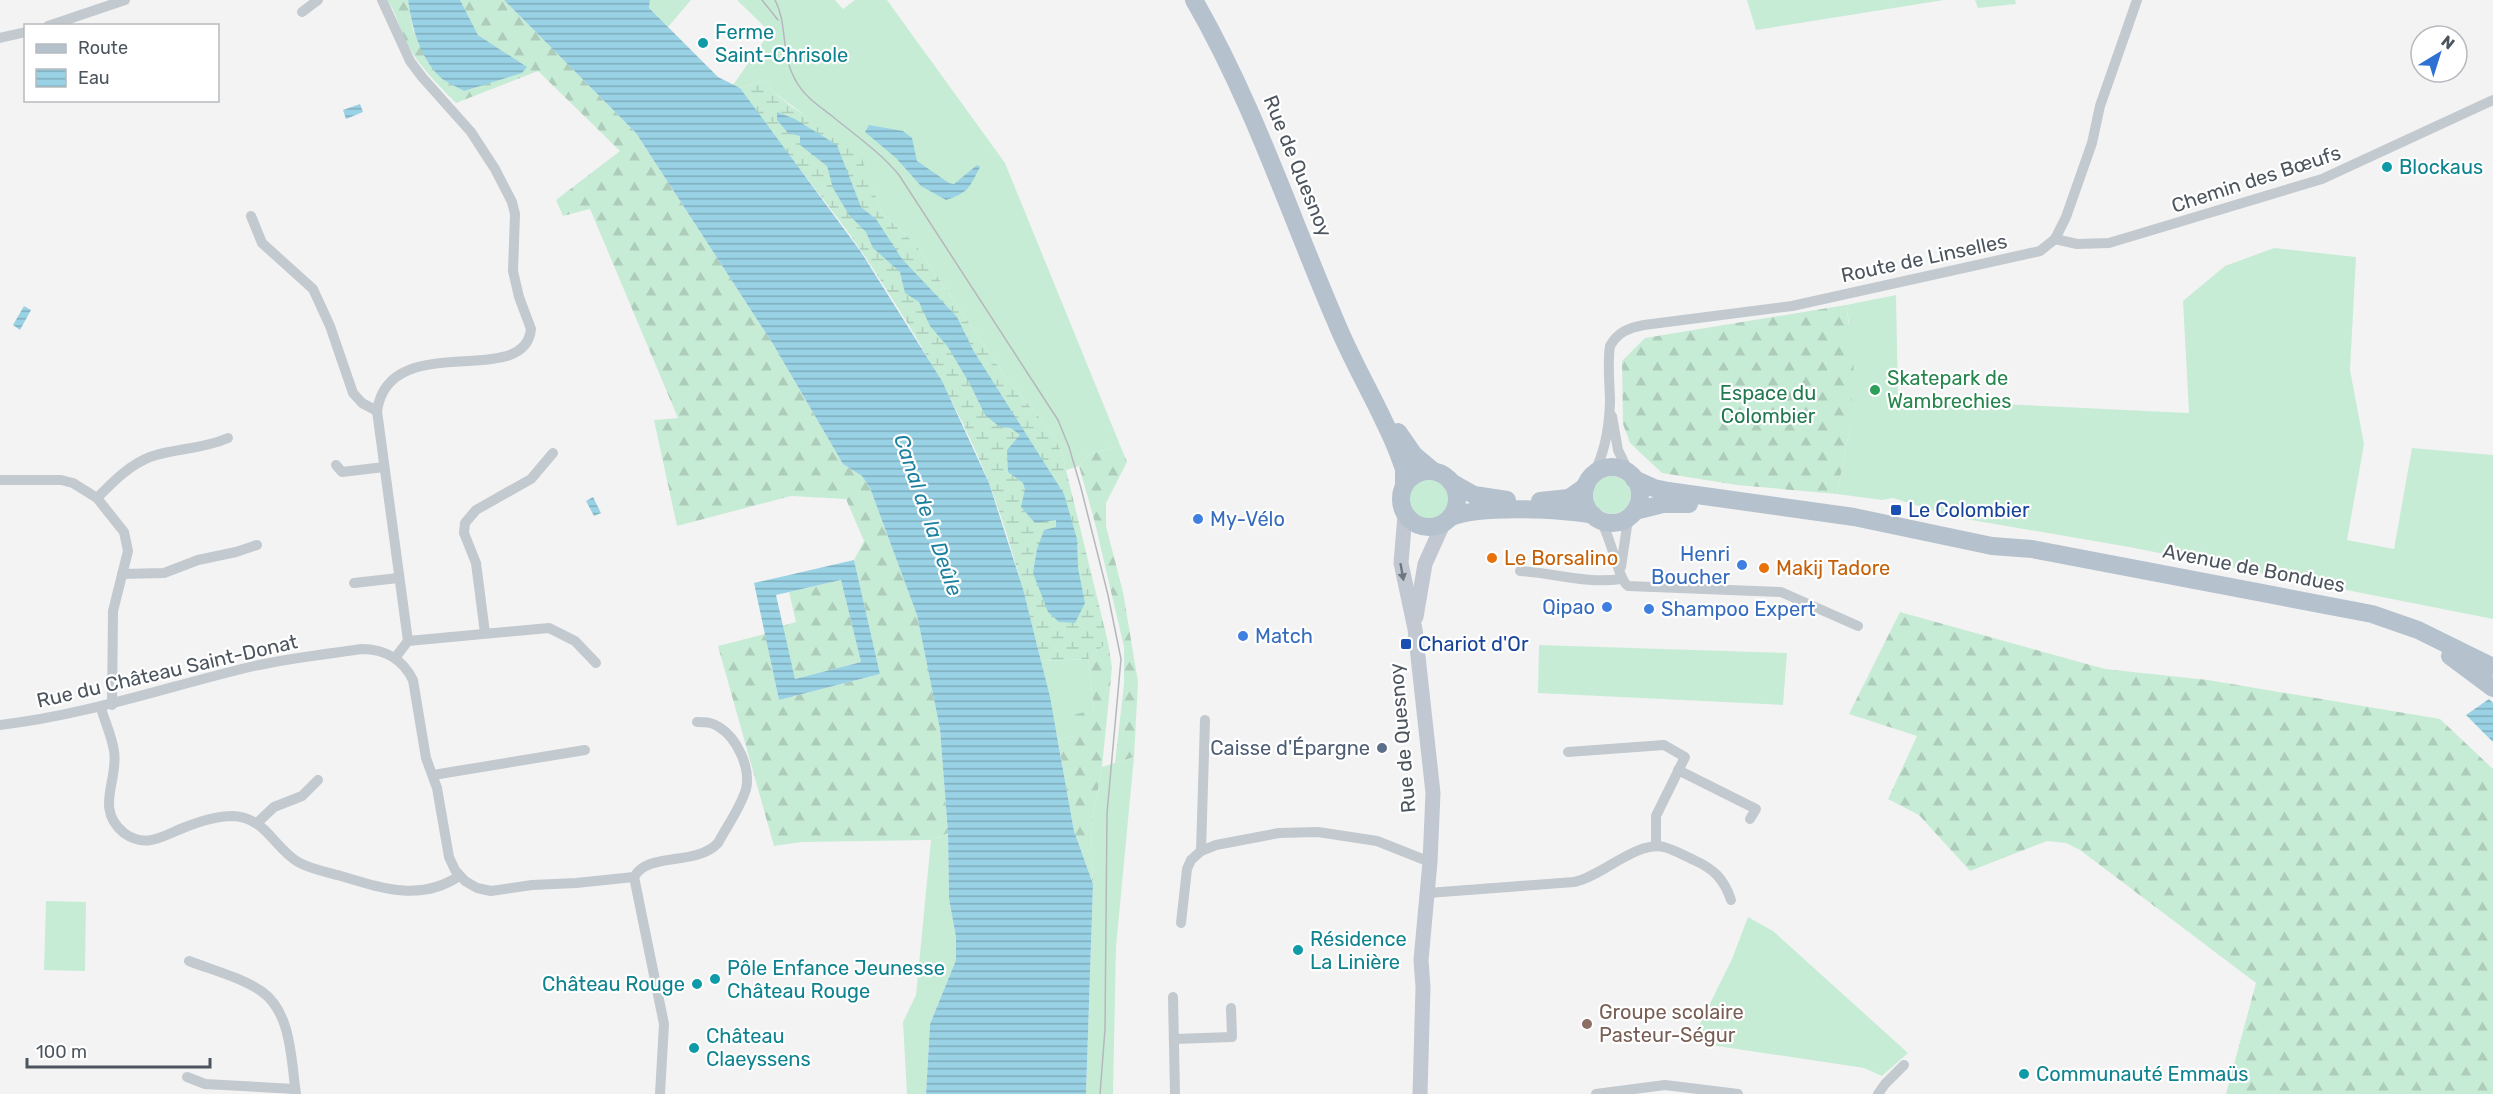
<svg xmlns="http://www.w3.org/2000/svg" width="2493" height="1094" font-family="Rubik,sans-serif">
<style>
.grass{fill:#c7ecd6}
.forest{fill:url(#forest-firs)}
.wetland{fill:url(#wetland-marsh)}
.water{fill:url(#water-rules);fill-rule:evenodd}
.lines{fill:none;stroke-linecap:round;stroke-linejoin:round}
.street{stroke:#c2c9cf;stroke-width:10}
.secondary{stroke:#c1c8d1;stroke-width:15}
.primary{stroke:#b5c1cd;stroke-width:18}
.tram{stroke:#b5b7bc;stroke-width:1.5}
.oneway{fill:#6f7880}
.culture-dot{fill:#0f9aa8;stroke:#fff;stroke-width:2}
.leisure-dot{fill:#2e9e5b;stroke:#fff;stroke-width:2}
.transit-dot{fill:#1a4fb4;stroke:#fff;stroke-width:2}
.shop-dot{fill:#3f7fe0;stroke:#fff;stroke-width:2}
.food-dot{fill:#e8710a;stroke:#fff;stroke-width:2}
.service-dot{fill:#5c6f8a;stroke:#fff;stroke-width:2}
.education-dot{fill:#8d6e63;stroke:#fff;stroke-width:2}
.labels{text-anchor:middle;stroke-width:4.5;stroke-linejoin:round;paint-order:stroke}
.culture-label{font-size:20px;fill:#0d838f;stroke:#fff;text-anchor:start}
.street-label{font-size:20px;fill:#4c555e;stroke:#fff}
.leisure-label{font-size:20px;fill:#27864d;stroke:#fff;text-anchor:start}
.park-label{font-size:20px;fill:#227951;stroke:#fff}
.transit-label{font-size:20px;fill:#164399;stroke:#fff;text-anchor:start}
.shop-label{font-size:20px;fill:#366cbe;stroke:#fff;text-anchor:start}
.food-label{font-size:20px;fill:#c56008;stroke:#fff;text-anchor:start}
.service-label{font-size:20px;fill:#4e5e75;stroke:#fff;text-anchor:end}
.education-label{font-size:20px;fill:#785e54;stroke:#fff;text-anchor:start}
.water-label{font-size:21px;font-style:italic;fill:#1d80a0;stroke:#fff}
</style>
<defs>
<pattern id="forest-firs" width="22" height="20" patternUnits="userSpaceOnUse" patternTransform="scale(1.5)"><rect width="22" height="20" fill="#c7ecd6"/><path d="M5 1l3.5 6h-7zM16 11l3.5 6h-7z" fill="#adccba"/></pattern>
<pattern id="wetland-marsh" width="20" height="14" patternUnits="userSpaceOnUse" patternTransform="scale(1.5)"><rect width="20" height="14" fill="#c7ecd6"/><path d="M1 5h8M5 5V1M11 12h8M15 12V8" fill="none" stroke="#adccba"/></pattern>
<pattern id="water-rules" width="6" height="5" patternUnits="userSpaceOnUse" patternTransform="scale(1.5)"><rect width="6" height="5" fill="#99d2e4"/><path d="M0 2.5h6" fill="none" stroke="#7fadbc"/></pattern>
</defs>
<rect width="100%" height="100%" fill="#f4f3f3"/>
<g class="grass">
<path d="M650,0H691L668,27L649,8Z"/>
<path d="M737,0H835L843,9L855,0H887L1005,163L1120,445L1088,455L1079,466L1066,470L1062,453L1052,433L1007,379L915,244L882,213L860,156L772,91L766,80L740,88L733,85L770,32Z"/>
<path d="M1747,0H1944L1756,30Z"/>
<path d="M1975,0H2015L2016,4L1978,8Z"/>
<path d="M2274,248L2356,257L2350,370L2364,444L2347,540L2394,549L2412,448L2493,455V619L2129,547L1954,517L1893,498L1882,500L1837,494L1850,427L1849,323L1846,305L1896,295L1898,399L2189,413L2183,301L2225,266Z"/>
<circle cx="1612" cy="495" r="19"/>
<circle cx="1429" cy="499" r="20"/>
<path d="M1539,645L1787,653L1783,705L1538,693Z"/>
<path d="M1088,659L1094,710L1074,736L1058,740L1041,661Z"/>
<path d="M1134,757L1116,947L1113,1094H1086L1093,884L1091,826L1102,767Z"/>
<path d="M948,833L949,899L956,937V960L930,1024L926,1094H907L903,1022L916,995L931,840Z"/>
<path d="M46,901L86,902L85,971L44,970Z"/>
<path d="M1748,917L1773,931L1908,1053L1882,1076L1864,1068L1691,1042L1732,959Z"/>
</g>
<g class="forest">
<path d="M387,0H408L413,30L439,76L526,67L478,35L460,0H504L636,133L773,344L843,464L862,476L870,488L917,615L940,729L948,833L931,840L801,842L774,846L718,646L765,634L779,700L880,674L854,560L864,541L846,499L791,496L677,526L654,420L678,418L590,209L563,216L556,200L620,151L538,71L456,103C438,85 419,66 407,44C399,29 397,13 387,0Z"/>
<path d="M1846,305L1854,360L1850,427L1837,494L1737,485L1662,473L1630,443L1623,424L1622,361L1645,338Z"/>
<path d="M1120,445L1127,462L1106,503V526L1123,592L1138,682L1134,757L1115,763L1124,684V647L1095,523L1079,466L1088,455Z"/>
<path d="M841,580L861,662L795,679L782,626L796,622L789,592Z"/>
<path d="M1900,612L2105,669L2208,680L2440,719L2493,769V1094H2226L2256,983L2080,850L2066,843L2047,841L1970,871L1919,815L1888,799L1917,736L1849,714Z"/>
<path d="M1108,642L1112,668L1102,767L1091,826L1093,884L1074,831L1058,740L1074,736L1072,715L1094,710L1088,659Z"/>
</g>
<path class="wetland" d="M766,80L772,91L792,107L835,134L861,156L882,213L915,244L1007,379L1052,433L1062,453L1066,470L1108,642L1088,659L1041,661C1026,602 1011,540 989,483C957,401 910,325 862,252C824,196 777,145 740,88Z"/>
<g class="water">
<path d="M408,0H460L478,35L527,67L522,73L464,91C456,86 445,82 439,76C419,55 412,27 408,0Z"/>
<path d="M504,0H650L649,8L718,77L740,88L861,252L942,381L989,483L1023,589L1050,697L1074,831L1093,884L1086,1094H926L930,1024L956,960V937L949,899L948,833L940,729L917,615L870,488L862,476L843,464L773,344L636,133Z"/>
<path d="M360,104L363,112L346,119L343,110Z"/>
<path d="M777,112L795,119L837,145L861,207L876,219L902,259L957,317L973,350L1064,494L1077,539L1078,568L1085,603L1075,623L1059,622L1048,612L1033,573L1037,549L1044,530L1056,527V520L1035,523L1021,507L1025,489L1023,483L1008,472L1007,450L1020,435L1011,428L1000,427L985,415L971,386L948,347L930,326L919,302L905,293L900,272L873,248L866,232L849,215L833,188L827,166L800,145V136L788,133L777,120Z"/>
<path d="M869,125L903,131L912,138L917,161L949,183L954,184L977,165L980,167C970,187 968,193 946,200L921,186L896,158L865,132Z"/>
<path d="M24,306L31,310L20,330L13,325Z"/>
<path d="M593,497L601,513L594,516L586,501Z"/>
<path d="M854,560L880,674L779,700L754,583ZM841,580L861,662L795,679L776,595Z"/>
<path d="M2489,699L2493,703V742L2466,715Z"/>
</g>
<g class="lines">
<g class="street">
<path d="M382,0L410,61L422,77L471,132L495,169L512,202L515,214L513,271L519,297L531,329C525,391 389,327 377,411L408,641"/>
<path d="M302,12L318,0"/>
<path d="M48,26L125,0"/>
<path d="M0,38L26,32"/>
<path d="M251,216L262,243L313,289L330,326L353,393L362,403L377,411"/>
<path d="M2055,239L2077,244L2109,243L2322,179L2493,100"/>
<path d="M1612,416L1618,450L1629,473"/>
<path d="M336,465L342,472L384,467"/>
<path d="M1593,475C1605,453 1609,429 1610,403C1610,384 1607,365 1610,346C1618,332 1628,328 1644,325L1792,306L2031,253L2040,251L2055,239L2066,217L2092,143L2100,106L2137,0"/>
<path d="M0,480H61L73,483L97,498L124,532L128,551L113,611L112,705"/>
<path d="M97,498C112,483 129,465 150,457C175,448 201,450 228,438"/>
<path d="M1600,520C1611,535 1618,580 1628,586L1781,592L1858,626"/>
<path d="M1621,567L1627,526L1631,515"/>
<path d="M1520,571C1554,573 1586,584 1621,579"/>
<path d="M122,574L164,573L198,560L236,552L257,545"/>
<path d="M354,583L398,578"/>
<path d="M485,633L476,563L464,533L465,523L476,510L531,479L553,453"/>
<path d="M395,658L408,641L549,628L575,641L596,663"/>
<path d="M101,708C105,722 112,737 114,751C119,780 94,809 124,833C146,849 163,836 183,828C198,822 217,816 232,816C266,817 273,847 298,862C310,869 327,872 341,876C381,888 421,902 459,876"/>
<path d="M0,725C87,715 169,686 254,666C290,658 326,654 362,649C385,649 403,660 413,680L426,758L437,788L449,857L455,870L465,881L477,888L491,891L532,885L576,883L634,877"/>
<path d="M1568,752L1664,745L1685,757L1656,816V846"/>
<path d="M1678,770L1756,809L1750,819"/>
<path d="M433,775L585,750"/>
<path d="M257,823L274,807L302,796L318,780"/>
<path d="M1201,851L1205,720"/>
<path d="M634,877C649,851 695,867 718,843C727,826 741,807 746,789C751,768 737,738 719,727C712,722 705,722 697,722"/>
<path d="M634,877L664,1024L660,1094"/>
<path d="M1428,893L1574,882C1603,876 1635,841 1664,847C1675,850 1685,856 1694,860C1714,869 1724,879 1731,900"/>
<path d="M1181,923L1187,869L1191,860L1201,851L1216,845L1279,833L1318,832L1377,841L1430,862"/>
<path d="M189,961C212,970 240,977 261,991C292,1012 291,1061 296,1094"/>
<path d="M1173,997L1175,1094"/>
<path d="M1174,1039L1232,1037L1231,1008"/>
<path d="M187,1077L205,1084L295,1089"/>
<path d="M1596,1094L1665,1085L1738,1094"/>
<path d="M1878,1094L1885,1084L1904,1065"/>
</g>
<g class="secondary">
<path d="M1405,515L1401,563L1415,629L1433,793L1430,862L1421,960L1423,987L1420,1094"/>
<path d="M1416,617L1425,564L1443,524"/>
</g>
<g class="primary">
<path d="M1194,0C1254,104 1289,213 1336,322C1354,366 1379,406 1397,450L1404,469V485"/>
<path d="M1398,432L1414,455L1433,471"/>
<circle cx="1612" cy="495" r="28"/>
<circle cx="1429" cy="499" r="28"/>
<path d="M1634,479L1654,488L1668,491L1854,517L1992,546L2032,549L2372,614L2418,630L2493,667"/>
<path d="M1451,482L1474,495L1507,500"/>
<path d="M1540,501L1569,498L1586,486"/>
<path d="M1635,511L1663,504H1689"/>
<path d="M1451,517C1481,505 1562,509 1593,515"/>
<path d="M2450,656L2493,688"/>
</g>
<g class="tram">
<path d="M762,0L778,20"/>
<path d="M775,0C788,24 780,54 796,81C804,96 819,106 832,116C855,135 880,152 899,175L1058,420L1069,447L1081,488L1108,595L1121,659L1107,813L1105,1029L1100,1094"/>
</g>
</g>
<defs><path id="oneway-solid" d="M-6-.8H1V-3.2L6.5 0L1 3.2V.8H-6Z" transform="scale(1.5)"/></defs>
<use class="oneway" href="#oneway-solid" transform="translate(1402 572) rotate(80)"/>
<g class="culture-dot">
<circle cx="703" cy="43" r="6"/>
<circle cx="2387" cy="167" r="6"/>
<circle cx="1298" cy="950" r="6"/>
<circle cx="715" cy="979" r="6"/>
<circle cx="697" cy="984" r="6"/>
<circle cx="694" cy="1048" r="6"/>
<circle cx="2024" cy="1074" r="6"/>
</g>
<circle class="leisure-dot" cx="1875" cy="390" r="6"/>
<g class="transit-dot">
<rect x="1890" y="504" width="12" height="12" rx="3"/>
<rect x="1400" y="638" width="12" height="12" rx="3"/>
</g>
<g class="shop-dot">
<circle cx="1198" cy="519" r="6"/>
<circle cx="1742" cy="565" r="6"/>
<circle cx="1607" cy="607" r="6"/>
<circle cx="1649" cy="609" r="6"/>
<circle cx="1243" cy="636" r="6"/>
</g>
<g class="food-dot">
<circle cx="1492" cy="558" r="6"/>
<circle cx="1764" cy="568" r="6"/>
</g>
<circle class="service-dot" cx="1382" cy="748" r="6"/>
<circle class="education-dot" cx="1587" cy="1024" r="6"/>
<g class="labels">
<g class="culture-label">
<text x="715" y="39">Ferme<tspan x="715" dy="23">Saint-Chrisole</tspan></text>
<text x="2399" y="174">Blockaus</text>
<text x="1310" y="946">Résidence<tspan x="1310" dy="23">La Linière</tspan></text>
<text x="727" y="975">Pôle Enfance Jeunesse<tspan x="727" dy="23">Château Rouge</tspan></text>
<text x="685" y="991" text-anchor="end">Château Rouge</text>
<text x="706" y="1043">Château<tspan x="706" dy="23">Claeyssens</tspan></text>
<text x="2036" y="1081">Communauté Emmaüs</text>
</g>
<g class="street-label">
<text transform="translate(1298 166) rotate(68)" y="7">Rue de Quesnoy</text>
<text transform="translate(2256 179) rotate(-18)" y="7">Chemin des Bœufs</text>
<text transform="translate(1924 258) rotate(-12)" y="7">Route de Linselles</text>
<text transform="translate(2254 568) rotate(11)" y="7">Avenue de Bondues</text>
<text transform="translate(167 671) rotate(-13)" y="7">Rue du Château Saint-Donat</text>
<text transform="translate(1402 738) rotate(-95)" y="7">Rue de Quesnoy</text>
</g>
<g class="leisure-label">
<text x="1887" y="385">Skatepark de<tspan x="1887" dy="23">Wambrechies</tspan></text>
</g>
<g class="park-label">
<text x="1768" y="400">Espace du<tspan x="1768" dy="23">Colombier</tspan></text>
</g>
<g class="transit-label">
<text x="1908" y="517">Le Colombier</text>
<text x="1418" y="651">Chariot d'Or</text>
</g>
<g class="shop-label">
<text x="1210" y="526">My-Vélo</text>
<text x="1730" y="561" text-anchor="end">Henri<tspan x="1730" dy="23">Boucher</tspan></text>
<text x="1595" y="614" text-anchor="end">Qipao</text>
<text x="1661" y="616">Shampoo Expert</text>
<text x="1255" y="643">Match</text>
</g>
<g class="food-label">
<text x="1504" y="565">Le Borsalino</text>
<text x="1776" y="575">Makij Tadore</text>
</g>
<g class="service-label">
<text x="1370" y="755">Caisse d'Épargne</text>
</g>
<g class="education-label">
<text x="1599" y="1019">Groupe scolaire<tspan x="1599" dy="23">Pasteur-Ségur</tspan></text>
</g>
<g class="water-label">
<text transform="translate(928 515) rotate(71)" y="7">Canal de la Deûle</text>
</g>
</g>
<rect x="24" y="24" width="195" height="78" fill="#ffffff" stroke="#b7bbbf" stroke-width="1.5"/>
<rect x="36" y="44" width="30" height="9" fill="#b5c1cd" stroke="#b7bbbf" stroke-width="1.5"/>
<text x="78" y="54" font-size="18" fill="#4c555e">Route</text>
<rect x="36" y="69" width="30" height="18" fill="url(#water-rules)" stroke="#b7bbbf" stroke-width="1.5"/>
<text x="78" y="84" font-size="18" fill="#4c555e">Eau</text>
<g transform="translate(2439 54) rotate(38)"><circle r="28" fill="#ffffff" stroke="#b7bbbf" stroke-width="1.5"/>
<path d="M0-4.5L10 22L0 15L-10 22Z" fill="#2f71d2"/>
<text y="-9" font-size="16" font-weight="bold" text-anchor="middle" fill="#4c555e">N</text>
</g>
<path d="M27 1058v9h183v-9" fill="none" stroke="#4c555e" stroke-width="3"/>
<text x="36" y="1058" font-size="18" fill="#4c555e" stroke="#ffffff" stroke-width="4.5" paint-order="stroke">100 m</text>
</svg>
